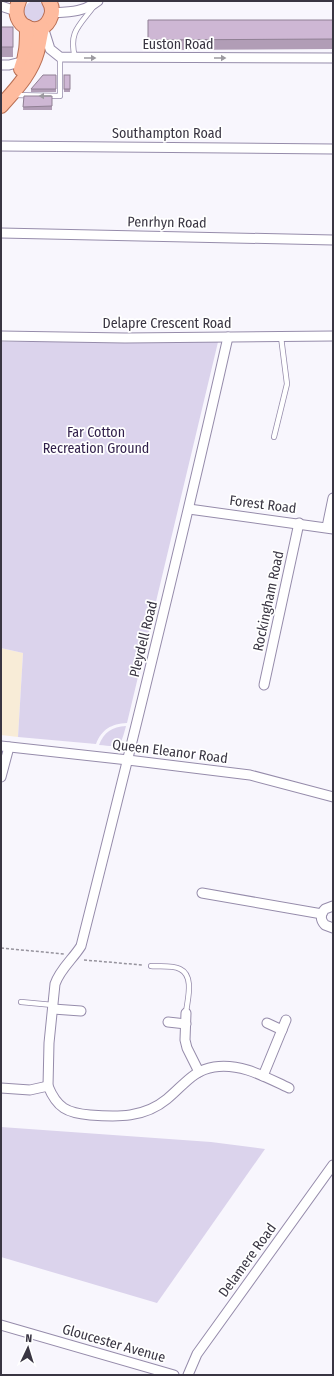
<svg xmlns="http://www.w3.org/2000/svg" width="334" height="1376" font-family="'Fira Sans Condensed',sans-serif">
<style>
.education{fill:#f8ecd7}
.green{fill:#dbd3ec}
.lines{fill:none;stroke-linecap:round;stroke-linejoin:round}
.service-casing{stroke:#968cab;stroke-width:6}
.minor-casing{stroke:#968cab;stroke-width:11}
.primary-casing{stroke:#b96f54;stroke-width:16}
.path{stroke:#96939d;stroke-width:1.5;stroke-dasharray:3 2;stroke-linecap:butt}
.service{stroke:#fff;stroke-width:4.5}
.minor{stroke:#fff;stroke-width:9}
.primary{stroke:#febb9e;stroke-width:14}
.wall{fill:#b19db6}
.building{fill:#ceb7d4;stroke:#908094}
.oneway{fill:#9c9aa0}
.labels{text-anchor:middle;stroke-width:3.5;stroke-linejoin:round;paint-order:stroke}
.street-label{font-size:14px;fill:#393542;stroke:#fff}
.park-label{font-size:14px;fill:#301f4a;stroke:#fff}
</style>
<rect width="100%" height="100%" fill="#f8f6fd"/>
<path class="education" d="M1,648L23,653L18,737L1,735Z"/>
<g class="green">
<circle cx="35" cy="12" r="11"/>
<path d="M1,342H218L127,723C111,724 102,729 96,744L18,737L23,653L1,648Z"/>
<path d="M126,726C120,748 121,747 99,745C104,732 112,727 126,726Z"/>
<path d="M1,1127L211,1142L265,1149L157,1303L1,1257Z"/>
</g>
<g class="lines">
<defs>
<g id="service">
<path d="M75,57C68,32 80,25 94,6"/>
<path d="M14,95L60,96V57"/>
<path d="M274,437L287,384L281,337"/>
<path d="M151,966C160,967 172,965 180,969C195,976 187,1001 186,1013"/>
<path d="M21,1002L53,1005"/>
</g>
<g id="minor">
<path d="M1,6L16,11"/>
<path d="M52,13C70,12 84,12 98,1"/>
<path d="M44,30L50,49L60,57L333,58"/>
<path d="M1,65H9L25,61"/>
<path d="M1,146L333,149"/>
<path d="M1,233L333,240"/>
<path d="M1,336L125,338L333,336"/>
<path d="M189,509L333,529"/>
<path d="M327,527L333,498"/>
<path d="M264,685L299,523"/>
<path d="M1,746L128,760L250,775L333,797"/>
<path d="M1,777L9,747"/>
<path d="M202,893L322,914"/>
<path d="M333,906L325,909C320,914 320,920 325,925L333,928"/>
<path d="M53,1009L81,1011"/>
<path d="M186,1013L185,1040L187,1048L199,1072"/>
<path d="M168,1022L186,1024"/>
<path d="M267,1023L282,1030"/>
<path d="M263,1076L286,1020"/>
<path d="M48,1086L49,1043L55,984C60,969 73,959 81,946C132,744 182,541 228,337"/>
<path d="M1,1088L30,1090L48,1086C57,1108 67,1113 90,1115C118,1117 144,1118 167,1099C183,1086 193,1070 214,1067C242,1063 265,1077 289,1088"/>
<path d="M1,1325L174,1375"/>
<path d="M188,1375L197,1354L333,1165"/>
</g>
<g id="primary">
<path d="M19,1C7,27 43,41 51,16C53,11 52,6 49,1"/>
<path d="M21,69C27,55 27,42 27,27"/>
<path d="M1,106C15,90 31,74 37,52C39,44 40,36 42,28"/>
</g>
</defs>
<use href="#service" class="service-casing"/>
<use href="#minor" class="minor-casing"/>
<use href="#primary" class="primary-casing"/>
<g class="path">
<path d="M1,948L64,954"/>
<path d="M84,960L143,965"/>
</g>
<use href="#service" class="service"/>
<use href="#minor" class="minor"/>
<use href="#primary" class="primary"/>
</g>
<g class="wall">
<path d="M148,20H333V49L148,50Z"/>
<rect x="1" y="27" width="12" height="30"/>
<path d="M56,75V92H31V89Z"/>
<rect x="64" y="75" width="6" height="17"/>
<path d="M24,96H52V110H23Z"/>
</g>
<g class="building">
<path d="M148,20H333V39L148,40Z"/>
<rect x="1" y="27" width="12" height="20"/>
<path d="M43,75H56V89H31Z"/>
<rect x="64" y="75" width="6" height="14"/>
<path d="M24,96H52V106L23,107Z"/>
</g>
<defs><path id="oneway-solid" d="M-6-.8H1V-3.2L6.5 0L1 3.2V.8H-6Z"/></defs>
<g class="oneway">
<use href="#oneway-solid" transform="translate(90 58)"/>
<use href="#oneway-solid" transform="translate(220 58)"/>
<use href="#oneway-solid" transform="translate(45 96) rotate(-180)"/>
</g>
<g class="labels">
<g class="street-label">
<text x="178" y="49">Euston Road</text>
<text x="167" y="138">Southampton Road</text>
<text transform="translate(167 222) rotate(1)" y="5">Penrhyn Road</text>
<text x="167" y="328">Delapre Crescent Road</text>
<text transform="translate(263 504) rotate(7)" y="5">Forest Road</text>
<text transform="translate(268 601) rotate(-78)" y="5">Rockingham Road</text>
<text transform="translate(143 639) rotate(-76)" y="5">Pleydell Road</text>
<text transform="translate(170 751) rotate(7)" y="5">Queen Eleanor Road</text>
<text transform="translate(247 1260) rotate(-54)" y="5">Delamere Road</text>
<text transform="translate(114 1343) rotate(16)" y="5">Gloucester Avenue</text>
</g>
<g class="park-label">
<text x="96" y="437">Far Cotton<tspan x="96" dy="16">Recreation Ground</tspan></text>
</g>
</g>
<rect width="334" height="1376" fill="none" stroke="#393542" stroke-width="4"/>
<g transform="translate(28 1348) rotate(4)" stroke="#ffffff" stroke-width="3" paint-order="stroke">
<path d="M0-3L7 15L0 10L-7 15Z" fill="#393542"/>
<text y="-6" font-size="11" font-weight="bold" text-anchor="middle" fill="#393542">N</text>
</g>
</svg>
